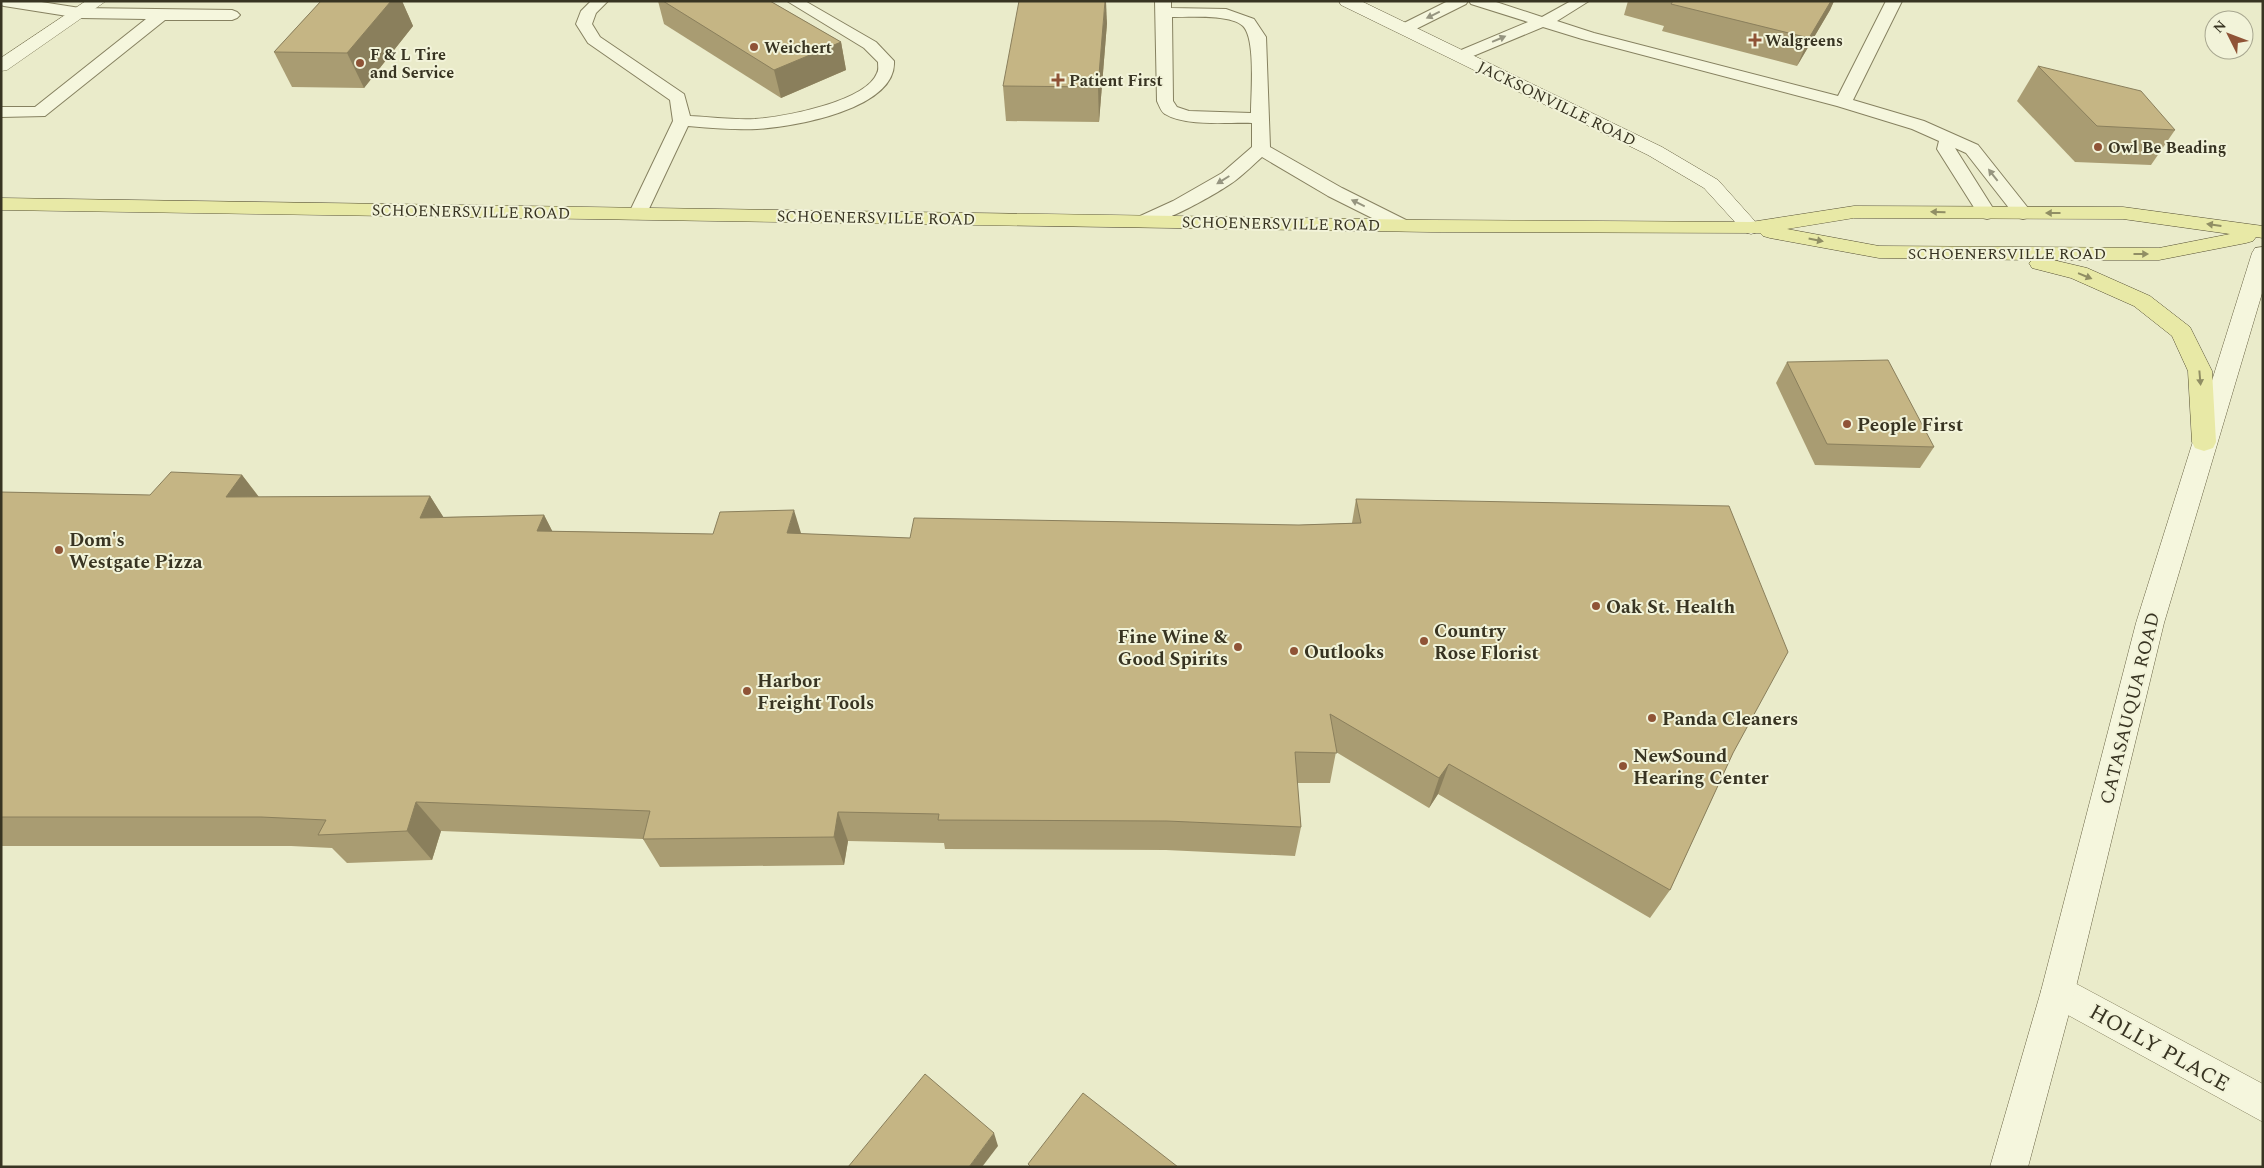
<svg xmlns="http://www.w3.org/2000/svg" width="2264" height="1168" font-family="Spectral,serif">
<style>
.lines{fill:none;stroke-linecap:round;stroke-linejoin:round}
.lane-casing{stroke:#868160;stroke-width:2}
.street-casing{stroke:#868160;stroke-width:1}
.secondary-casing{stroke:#686243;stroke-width:1}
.primary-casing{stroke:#544e33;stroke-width:1}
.lane{fill:#f5f6dd;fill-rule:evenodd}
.street{fill:#f5f6dd;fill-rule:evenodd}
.secondary{fill:#f5f6dd;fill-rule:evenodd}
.primary{fill:#e8e9a6;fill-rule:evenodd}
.wall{fill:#a99c72}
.shaded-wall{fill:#8a7f5c}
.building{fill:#c5b584;stroke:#8a7f5c}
.oneway{fill:#969580}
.oneway2{fill:#908e64}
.poi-dot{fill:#8f5336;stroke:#f2f3d9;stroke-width:2}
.labels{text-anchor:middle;stroke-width:4;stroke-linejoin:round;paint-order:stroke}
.far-poi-label{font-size:16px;font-weight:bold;fill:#383422;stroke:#f2f3d9;text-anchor:start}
.far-street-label{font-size:16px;fill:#383422;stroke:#f2f3d9}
.poi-label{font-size:19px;font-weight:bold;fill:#383422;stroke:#f2f3d9;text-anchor:start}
.street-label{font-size:19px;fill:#383422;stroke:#f2f3d9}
.near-street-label{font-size:22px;fill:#383422;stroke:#f2f3d9}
</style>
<rect width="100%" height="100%" fill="#eaebca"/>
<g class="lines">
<defs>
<g id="lane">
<path d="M1,1H35L80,8L232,10L237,12L240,15L237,18L232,20H165L45,116L1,117V107H35L146,19L80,18L4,6L1,5Z"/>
<path d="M591,1H608L596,13L592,24L600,37L684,94L690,116C711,117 733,120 755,119C783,117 866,102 877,73C879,70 878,66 878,62L864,48L787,1H805L876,42L894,61C897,109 794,127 757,129C734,130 711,128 688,126L647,213L645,217L638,219L631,217L629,213L673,121L670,100L588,43L576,24L581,11Z"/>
<path d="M1155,1H1171V8L1226,9L1254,19L1266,37L1270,147L1342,188L1408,221L1411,225L1408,229L1401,231L1394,229L1328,196L1262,157C1253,165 1245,173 1236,180C1220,192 1156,229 1138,225L1136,221L1138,217L1173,201L1222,173L1252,147V123C1228,122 1186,127 1165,114C1161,112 1159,105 1157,101ZM1172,17C1189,17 1231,14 1243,26C1256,39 1251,93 1251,113L1189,111L1177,107L1173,101Z"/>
<path d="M1448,1H1468L1466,4L1410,32H1398L1396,29L1398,26Z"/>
<path d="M1469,1H1493L1542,17L1571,1H1589L1557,21L1594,33L1838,96L1886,1H1902L1853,100L1924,121L1978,145L2032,213L2030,217L2023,219L2016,217L1966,153L1955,148L1996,213L1994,217L1987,219L1980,217L1937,149L1939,141L1912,129L1837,106L1582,39L1543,27L1466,59H1454L1452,56L1454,53L1528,22L1471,4Z"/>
</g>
<g id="street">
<path d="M86,1H106L7,70L1,71V58Z"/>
<path d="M2058,974L2263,1084V1122L2046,1003L2041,991L2046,979Z"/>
</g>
<g id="secondary">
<path d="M1339,1H1361L1662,147L1718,180L1761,228L1758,232L1751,234L1744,232L1704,188L1648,155L1341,5Z"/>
<path d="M2263,247V290L2164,623L2075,991L2028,1167H1990L2041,991L2136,623L2252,253L2255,248Z"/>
</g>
<path id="primary" d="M1,198L1431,220L1751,222L1854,206L2123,207L2263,226V238L2256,237L2253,241L2246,243L2159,260H2053L2087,268L2150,296L2190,327L2212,371L2216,442L2213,448L2204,451L2195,448L2192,442L2188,371L2172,336L2134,306L2071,278L2032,268L2029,263L2032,260L1879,258L1770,238L1763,236L1760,233L1431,232L1,210ZM1854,218L2123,219L2230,234L2159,248L1879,246L1787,229Z"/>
</defs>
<use href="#lane" class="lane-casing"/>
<use href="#street" class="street-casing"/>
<use href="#secondary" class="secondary-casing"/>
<use href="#primary" class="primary-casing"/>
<use href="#lane" class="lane"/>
<use href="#street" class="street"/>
<use href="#secondary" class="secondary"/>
<use href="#primary" class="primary"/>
</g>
<g class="wall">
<path d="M321,1H402L413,26L364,88L292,87L274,52Z"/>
<path d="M658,1H770L841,42L846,70L781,98L664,24Z"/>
<path d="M1628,1H1834L1830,10L1797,66L1662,31L1664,26L1624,15Z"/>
<path d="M1107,23L1099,122L1006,121L1003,86Z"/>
<path d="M2038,66L2175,130L2151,165L2075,162L2017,101Z"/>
<path d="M1787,362L1934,447L1920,468L1815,465L1776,383Z"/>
<path d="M242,475L259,497L430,496L443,517L544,515L552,531L713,534H802L910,538L1299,525L1352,523L1356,499L1733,753L1670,890L1650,918L1438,794L1429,808L1336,752L1330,783H1297L1301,827L1295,856L1166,850L945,849L944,843L848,841L844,865L660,867L643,839L441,831L432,860L347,863L332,848L291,846H1V492L150,495Z"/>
</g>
<g class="shaded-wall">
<path d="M391,1H402L413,26L364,88L347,53Z"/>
<path d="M1105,1H1106L1107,23L1099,122L1098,87Z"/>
<path d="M1831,1H1834L1830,10L1797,66L1809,38Z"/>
<path d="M841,42L846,70L781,98L774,70Z"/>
<path d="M242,475L267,508L226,497Z"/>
<path d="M430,496L451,529L420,518Z"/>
<path d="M794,510L804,543L787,533Z"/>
<path d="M544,515L561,548L537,531Z"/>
<path d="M1449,764L1438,794L1429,808L1439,778Z"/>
<path d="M416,802L441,831L432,860L407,831Z"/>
<path d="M838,812L848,841L844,865L834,837Z"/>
<path d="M994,1133L998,1146L982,1167H969Z"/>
</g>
<g class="building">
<path d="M321,1H391L347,53L274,52Z"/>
<path d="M663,1H770L841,42L774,70Z"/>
<path d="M1019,1H1105L1098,87L1003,86Z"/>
<path d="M1673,1H1831L1809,38L1671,4Z"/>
<path d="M2038,66L2141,91L2175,130L2097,126Z"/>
<path d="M1888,360L1934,447L1827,444L1787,362Z"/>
<path d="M171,472L242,475L226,497L430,496L420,518L544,515L537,531L713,534L720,512L794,510L787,533L910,538L914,518L1299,525L1361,523L1356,499L1729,506L1788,652L1733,753L1670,890L1449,764L1439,778L1330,714L1337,753L1295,752L1301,827L1167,821L938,820L939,814L838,812L834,837L643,839L650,811L416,802L407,831L318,835L326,820L261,817H1V492L150,495Z"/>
<path d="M925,1074L994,1133L969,1167H848Z"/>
<path d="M1083,1093L1178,1167H1031L1028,1164Z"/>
</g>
<defs><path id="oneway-solid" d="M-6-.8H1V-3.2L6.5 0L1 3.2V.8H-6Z" transform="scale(1.25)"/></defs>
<g class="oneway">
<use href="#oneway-solid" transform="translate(1433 15) rotate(154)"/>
<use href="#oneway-solid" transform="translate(1499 39) rotate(-23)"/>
<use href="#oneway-solid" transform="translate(1993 175) rotate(-128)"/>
<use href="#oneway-solid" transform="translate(1223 180) rotate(148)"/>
<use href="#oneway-solid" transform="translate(1358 203) rotate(-154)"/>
</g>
<g class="oneway2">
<use href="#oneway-solid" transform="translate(1938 212) rotate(-179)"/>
<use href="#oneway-solid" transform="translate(2053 213) rotate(-180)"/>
<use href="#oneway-solid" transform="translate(2214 225) rotate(-172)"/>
<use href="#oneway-solid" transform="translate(1816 240) rotate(11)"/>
<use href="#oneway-solid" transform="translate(2141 254)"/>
<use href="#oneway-solid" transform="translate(2085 276) rotate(22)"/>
<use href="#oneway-solid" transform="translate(2200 378) rotate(85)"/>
</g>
<g class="poi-dot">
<path d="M1752.5 32.5h5v5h5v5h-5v5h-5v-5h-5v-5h5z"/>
<circle cx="754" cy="47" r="5"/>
<circle cx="360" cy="63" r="5"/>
<path d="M1055.5 72.5h5v5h5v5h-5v5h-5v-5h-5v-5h5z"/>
<circle cx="2098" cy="147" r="5"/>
<circle cx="1847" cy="424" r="5"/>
<circle cx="59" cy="550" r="5"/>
<circle cx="1596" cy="606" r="5"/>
<circle cx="1424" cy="641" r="5"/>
<circle cx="1238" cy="647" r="5"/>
<circle cx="1294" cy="651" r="5"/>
<circle cx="747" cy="691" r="5"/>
<circle cx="1652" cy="718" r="5"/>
<circle cx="1623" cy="766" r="5"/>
</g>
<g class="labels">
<g class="far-poi-label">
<text x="1765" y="46">Walgreens</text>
<text x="764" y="53">Weichert</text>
<text x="370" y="60">F &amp; L Tire<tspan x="370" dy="18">and Service</tspan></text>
<text x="1069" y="86">Patient First</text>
<text x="2108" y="153">Owl Be Beading</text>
</g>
<g class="far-street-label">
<text transform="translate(1557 103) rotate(26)" y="6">JACKSONVILLE ROAD</text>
<text transform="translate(471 211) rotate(1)" y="6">SCHOENERSVILLE ROAD</text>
<text transform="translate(876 217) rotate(1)" y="6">SCHOENERSVILLE ROAD</text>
<text transform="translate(1281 223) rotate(1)" y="6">SCHOENERSVILLE ROAD</text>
<text x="2007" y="259">SCHOENERSVILLE ROAD</text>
</g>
<g class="poi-label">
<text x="1857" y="431">People First</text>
<text x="69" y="546">Dom's<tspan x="69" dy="22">Westgate Pizza</tspan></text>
<text x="1606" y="613">Oak St. Health</text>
<text x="1434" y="637">Country<tspan x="1434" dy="22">Rose Florist</tspan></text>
<text x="1228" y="643" text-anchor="end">Fine Wine &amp;<tspan x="1228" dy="22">Good Spirits</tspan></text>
<text x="1304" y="658">Outlooks</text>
<text x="757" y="687">Harbor<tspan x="757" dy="22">Freight Tools</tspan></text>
<text x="1662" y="725">Panda Cleaners</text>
<text x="1633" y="762">NewSound<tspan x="1633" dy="22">Hearing Center</tspan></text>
</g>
<g class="street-label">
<text transform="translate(2129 708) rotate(-76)" y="7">CATASAUQUA ROAD</text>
</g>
<g class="near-street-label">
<text transform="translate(2160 1047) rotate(29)" y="8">HOLLY PLACE</text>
</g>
</g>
<rect width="2264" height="1168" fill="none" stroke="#383422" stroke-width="5"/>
<g transform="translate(2229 35) rotate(312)"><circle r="24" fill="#f2f3d9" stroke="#a8a790"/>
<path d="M0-4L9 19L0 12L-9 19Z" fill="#8f5336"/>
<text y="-8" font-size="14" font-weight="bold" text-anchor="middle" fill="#383422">N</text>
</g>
</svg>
